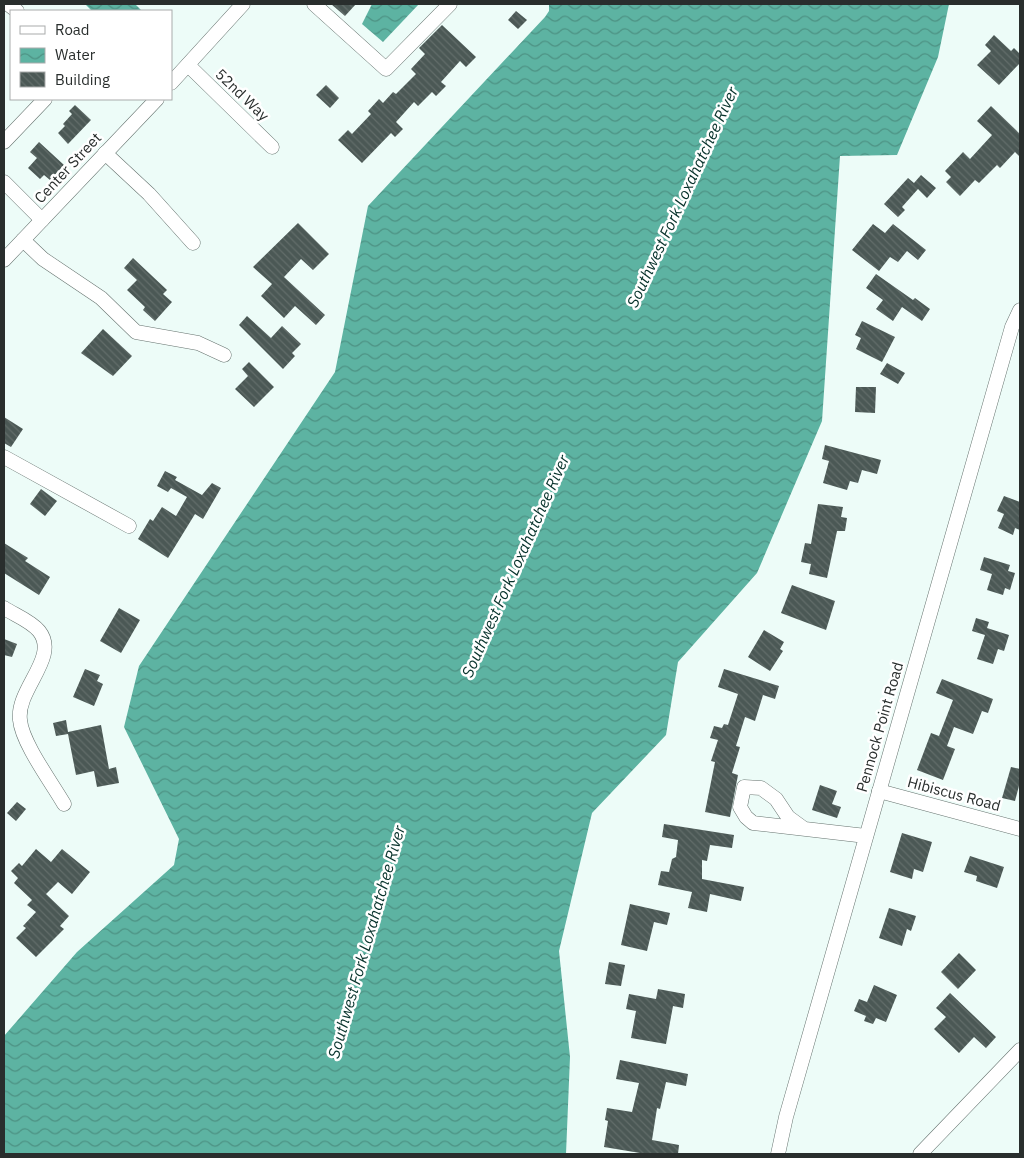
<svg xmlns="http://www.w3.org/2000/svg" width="1024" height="1158" font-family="'IBM Plex Sans',sans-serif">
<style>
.water{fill:url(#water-waves)}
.building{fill:url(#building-back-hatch)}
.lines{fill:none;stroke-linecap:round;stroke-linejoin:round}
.minor-casing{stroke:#66736f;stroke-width:15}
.minor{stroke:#fff;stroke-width:14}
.labels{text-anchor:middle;stroke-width:5;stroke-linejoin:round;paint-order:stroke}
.street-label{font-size:15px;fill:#292e2d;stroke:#fff}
.water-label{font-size:16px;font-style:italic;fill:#07322b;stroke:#fff}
</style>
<defs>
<pattern id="water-waves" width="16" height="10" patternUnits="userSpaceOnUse" patternTransform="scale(1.25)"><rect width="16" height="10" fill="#5db3a2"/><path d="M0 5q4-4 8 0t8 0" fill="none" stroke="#4d9284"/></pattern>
<pattern id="building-back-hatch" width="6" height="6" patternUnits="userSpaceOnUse" patternTransform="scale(1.25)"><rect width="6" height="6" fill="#4b5855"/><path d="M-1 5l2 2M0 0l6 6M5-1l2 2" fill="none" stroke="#626d6a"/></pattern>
</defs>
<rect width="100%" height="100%" fill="#edfcf8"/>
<g class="water">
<path d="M85,4H135L142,11H92Z"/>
<path d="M372,4H419L383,42L362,24Z"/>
<path d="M549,4H949L938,57L897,155L840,156L822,421L757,573L678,662L666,735L592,813L559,951L570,1057L566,1154H4V1036L77,952L174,865L179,839L124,727L139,666L335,372L368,206L545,17L549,11Z"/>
</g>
<g class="building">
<path d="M331,4H356L345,16Z"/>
<path d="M516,11L527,20L518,29L508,20Z"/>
<path d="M442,25L476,57L466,67L460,61L441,82L446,86L436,96L432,92L418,106L414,102L396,122L403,129L395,137L391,133L362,163L338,140L348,130L352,134L371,114L368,111L379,99L383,103L393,92L396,94L416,74L411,69L425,54L419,48Z"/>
<path d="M994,35L1011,51L1014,48L1020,54V63L999,85L977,65L991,51L985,45Z"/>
<path d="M326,85L339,98L330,108L316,95Z"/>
<path d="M75,105L91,120L68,144L58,133L65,126L63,124L72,114L69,111Z"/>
<path d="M991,106L1020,134V157L1015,152L1000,168L997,165L979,183L975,180L960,196L946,182L951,177L945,171L963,152L970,159L992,135L977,121Z"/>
<path d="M39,142L64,165L50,180L44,175L40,179L28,168L37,158L30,152Z"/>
<path d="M921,175L936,188L927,198L918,189L902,207L905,210L898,217L884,204L908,178L914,183Z"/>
<path d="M298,223L329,254L313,270L301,259L284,277L325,315L316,325L295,306L284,318L261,296L272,284L253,267Z"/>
<path d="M873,224L885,233L893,224L926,250L918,260L907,251L898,262L890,257L879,271L852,250Z"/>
<path d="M133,258L167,290L163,294L172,302L155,321L143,310L145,307L127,290L137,280L124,268Z"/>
<path d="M876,274L913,300L915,298L930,309L922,321L902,307L893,321L876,309L883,300L866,288Z"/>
<path d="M247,316L271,338L282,326L301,344L292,353L295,356L283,369L239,325Z"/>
<path d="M862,321L895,337L882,362L856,349L861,338L855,335Z"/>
<path d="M103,329L132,356L113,376L81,353Z"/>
<path d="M249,362L274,387L254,407L235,389L248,376L242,369Z"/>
<path d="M887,363L905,373L898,384L880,374Z"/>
<path d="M856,387H876L875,413L855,412Z"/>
<path d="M4,417L23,429L11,447L4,443Z"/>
<path d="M825,445L881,460L877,474L862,470L858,483L850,481L847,490L823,483L829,461L822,459Z"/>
<path d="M165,471L177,477L175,480L202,495L212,483L221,488L203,519L195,514L168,558L138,539L150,519L153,521L162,507L176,516L187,497L171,488L168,492L157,486Z"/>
<path d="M41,489L57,501L45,516L30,504Z"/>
<path d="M1004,496L1020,502V530L1015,528L1013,535L998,528L1004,514L997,511Z"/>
<path d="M818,504L843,507L841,517L847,518L845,531H837L827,578L809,574L811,564L801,562L805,543L811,544Z"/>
<path d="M4,543L28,558L25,561L50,577L39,595L4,573Z"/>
<path d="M984,557L1010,565L1008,571L1015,573L1010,590L1005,588L1003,595L987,590L992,574L980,570Z"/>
<path d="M792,585L835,601L826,630L781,613Z"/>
<path d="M119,608L140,620L121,653L100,641Z"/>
<path d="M976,618L989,622L987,628L1009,635L1004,651L998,649L993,664L977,659L985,635L972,631Z"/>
<path d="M764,630L784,642L780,649L783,651L770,671L748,657Z"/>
<path d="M4,639L17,644L12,657L4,655Z"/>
<path d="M85,669L100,675L97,681L103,684L94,706L73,697Z"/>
<path d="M724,669L779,686L775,699L763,695L755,721L745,717L736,746L740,747L732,773L738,775L730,817L705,812L715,762L711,761L718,740L710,738L714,726L722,728L724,724L728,725L738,694L718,687Z"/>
<path d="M942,679L993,699L988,713L982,711L973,734L954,727L947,746L955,749L943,780L917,770L931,733L939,736L953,700L936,693Z"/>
<path d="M66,720L68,732L101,725L109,769L116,767L119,783L97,787L94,771L76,775L68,734L56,736L53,723Z"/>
<path d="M1011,767L1020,769V782L1015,801L1002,798Z"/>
<path d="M820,785L837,791L832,804L841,807L837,818L812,810Z"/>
<path d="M17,802L26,809L16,821L7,813Z"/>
<path d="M664,824L734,835L732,848L710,845L707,861L702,860V879L744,887L741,901L710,894L707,912L688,908L692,892L658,885L661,871L669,872L672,859L676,857L678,840L662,837Z"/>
<path d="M902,833L932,842L923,872L914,869L912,879L890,872Z"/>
<path d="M36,849L51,862L62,849L90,872L72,894L58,882L46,894L69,916L60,926L64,929L36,957L16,938L26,928L23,926L36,912L27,905L32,900L14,883L18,878L11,871L19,863L22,866Z"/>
<path d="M970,856L1004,867L997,888L976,881L977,876L964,872Z"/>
<path d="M630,904L670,913L667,925L654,922L647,951L621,945Z"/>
<path d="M889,908L916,916L911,931L907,929L902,946L879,938Z"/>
<path d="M959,953L976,970L958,989L941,972Z"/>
<path d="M609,962L625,965L621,986L605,984Z"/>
<path d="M874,985L897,995L886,1022L876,1018L873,1024L864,1021L866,1016L854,1011L859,999L867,1002Z"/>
<path d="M658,989L685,994L683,1008L673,1006L666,1044L631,1038L636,1011L626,1009L629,994L656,999Z"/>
<path d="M950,993L996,1037L986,1048L974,1037L959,1053L934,1029L946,1017L936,1008Z"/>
<path d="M620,1060L688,1074L686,1086L666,1082L660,1109L657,1108L652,1140L679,1145L678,1154H646L604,1147L608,1121L605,1120L607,1108L632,1112L639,1083L616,1079Z"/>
</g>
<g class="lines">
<defs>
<g id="minor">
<path d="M8,4L17,11"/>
<path d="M314,4L386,69L450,4"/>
<path d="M188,65L272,147"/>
<path d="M171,83L243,4"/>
<path d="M4,142L45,99"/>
<path d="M105,153L149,194L193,243"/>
<path d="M4,182L42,220"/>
<path d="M23,240L43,259L101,298L136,332L198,343L224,355"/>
<path d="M4,260L157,99"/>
<path d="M4,457L129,526"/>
<path d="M4,608C15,615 31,621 39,631C60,657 16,689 20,720C22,743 52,783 64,804"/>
<path d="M879,791L1020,829"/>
<path d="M803,828L788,817L776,799L761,788L744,787L740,807L746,817L753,823L866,836"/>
<path d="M778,1154L786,1117L1012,327L1020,310"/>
<path d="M920,1154L1020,1050"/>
</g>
</defs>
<use href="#minor" class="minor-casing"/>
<use href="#minor" class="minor"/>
</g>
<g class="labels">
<g class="street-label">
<text transform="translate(242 95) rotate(44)" y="5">52nd Way</text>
<text transform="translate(68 168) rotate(-47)" y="5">Center Street</text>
<text transform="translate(880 727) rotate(-74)" y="5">Pennock Point Road</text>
<text transform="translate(954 794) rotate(15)" y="5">Hibiscus Road</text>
</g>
<g class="water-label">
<text transform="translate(682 197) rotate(-65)" y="6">Southwest Fork Loxahatchee River</text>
<text transform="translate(515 566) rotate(-66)" y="6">Southwest Fork Loxahatchee River</text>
<text transform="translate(366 942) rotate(-74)" y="6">Southwest Fork Loxahatchee River</text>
</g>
</g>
<rect width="1024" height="1158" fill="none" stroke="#292e2d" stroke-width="10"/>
<rect x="10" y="10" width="162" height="90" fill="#ffffff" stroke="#a9abab"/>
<rect x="20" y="26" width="25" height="8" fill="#ffffff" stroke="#a9abab"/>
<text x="55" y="35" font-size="15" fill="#292e2d">Road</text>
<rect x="20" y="48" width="25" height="15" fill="url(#water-waves)" stroke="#a9abab"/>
<text x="55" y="60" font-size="15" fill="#292e2d">Water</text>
<rect x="20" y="72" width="25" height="15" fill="url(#building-back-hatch)" stroke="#a9abab"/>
<text x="55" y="85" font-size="15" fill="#292e2d">Building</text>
</svg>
